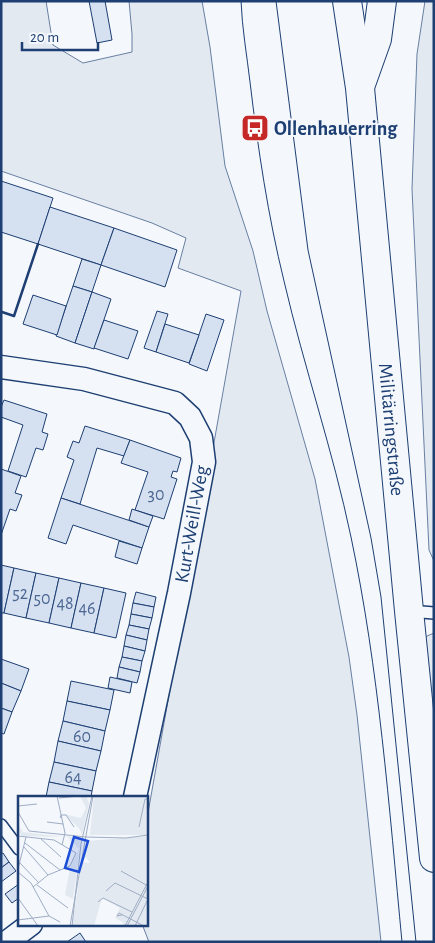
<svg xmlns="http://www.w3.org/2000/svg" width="435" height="943" font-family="'Alegreya Sans',sans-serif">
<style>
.green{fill:#e3e9f0;stroke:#687fa3}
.building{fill:#d5e0f0;stroke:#1d3f73}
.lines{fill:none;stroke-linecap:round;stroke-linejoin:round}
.lane-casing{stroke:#1d3f73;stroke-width:14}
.street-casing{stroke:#1d3f73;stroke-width:25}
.secondary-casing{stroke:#1d3f73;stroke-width:30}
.lane{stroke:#f4f7fb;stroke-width:11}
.street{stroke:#f4f7fb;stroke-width:22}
.secondary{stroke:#f4f7fb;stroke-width:28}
.tram{stroke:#1d3f73;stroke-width:1}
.wall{stroke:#1d3f73;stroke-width:2.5}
.labels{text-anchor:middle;stroke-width:4;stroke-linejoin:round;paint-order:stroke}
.number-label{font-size:18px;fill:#4b6792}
.poi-label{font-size:20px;font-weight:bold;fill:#1d3f73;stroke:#f4f7fb;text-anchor:start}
.street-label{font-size:20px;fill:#1d3f73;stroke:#f4f7fb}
.inset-road{fill:none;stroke:#9eadc5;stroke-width:1}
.view{fill:#1d4ed8;fill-opacity:0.15;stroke:#1d4ed8;stroke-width:2.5}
.inset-edge{fill:none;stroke:#1d3f73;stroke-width:2.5}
</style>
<rect width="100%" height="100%" fill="#f4f7fb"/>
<g class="green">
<path d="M1,1H46L53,45L83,63L132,52V34L129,1H202L210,47L225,166L253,251L267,311L315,479L349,657L357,715L381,942H149L142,924H146V824L241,291L178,268L186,238L152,223L1,171Z"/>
<path d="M425,1H434V561L429,550L412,189L417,54Z"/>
<path d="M434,633V723L425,637Z"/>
</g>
<g class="building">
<path d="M89,1H105L112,40L97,43Z"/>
<path d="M1,181L53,198L38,244L1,232Z"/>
<path d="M50,207L114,228L101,265L38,244Z"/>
<path d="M114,228L177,250L165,287L101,265Z"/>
<path d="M82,259L101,265L92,292L73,286Z"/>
<path d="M73,286L92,292L75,343L56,336Z"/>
<path d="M92,292L111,299L94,349L75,343Z"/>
<path d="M33,295L66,306L57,335L23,324Z"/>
<path d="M157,311L168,314L156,352L144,348Z"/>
<path d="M206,314L224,320L207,371L189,364Z"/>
<path d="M104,320L138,331L128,359L94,348Z"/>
<path d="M165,324L199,335L189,363L156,352Z"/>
<path d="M4,400L47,414L42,432L48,434L43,450L36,448L26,477L8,471L23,425L1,417V407Z"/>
<path d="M85,426L130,440L124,456L97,448L80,504L61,498L74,460L67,457L73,441L79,443Z"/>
<path d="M130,440L181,458L177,472L173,471L171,477L177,479L164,519L135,510L148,472L121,463Z"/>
<path d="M1,469L21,476L15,493L22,495L16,511L10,509L1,535Z"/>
<path d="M61,498L149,527L142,548L73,525L66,544L48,538Z"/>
<path d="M132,509L153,516L149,527L129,520Z"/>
<path d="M119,541L142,548L137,564L115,557Z"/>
<path d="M1,565L14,568L4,613H1Z"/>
<path d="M14,568L36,573L26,618L4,613Z"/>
<path d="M36,573L59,578L49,623L26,618Z"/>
<path d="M59,578L81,583L71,628L49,623Z"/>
<path d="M81,583L104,588L94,633L71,628Z"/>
<path d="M104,588L126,593L116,638L94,633Z"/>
<path d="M136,592L156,597L154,607L133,603Z"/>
<path d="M133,603L154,607L152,618L131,614Z"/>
<path d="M131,614L152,618L149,629L129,625Z"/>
<path d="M129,625L149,629L147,640L126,635Z"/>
<path d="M126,635L147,640L145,651L124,646Z"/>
<path d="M124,646L145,651L142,661L122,657Z"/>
<path d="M122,657L142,661L140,672L119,667Z"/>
<path d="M1,659L29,669L21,691L1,683Z"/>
<path d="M119,667L140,672L137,683L117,678Z"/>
<path d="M110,677L132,682L130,693L108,688Z"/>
<path d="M71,681L114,690L110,710L67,701Z"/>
<path d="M1,683L21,691L12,712L1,708Z"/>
<path d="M67,701L110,710L105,731L63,721Z"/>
<path d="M1,708L12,712L4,734L1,733Z"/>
<path d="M63,721L105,731L101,751L58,741Z"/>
<path d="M58,741L101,751L96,771L54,762Z"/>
<path d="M54,762L96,771L92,791L49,782Z"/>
<path d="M49,782L92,791L91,797H46Z"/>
<path d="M3,853L9,862L1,868V854Z"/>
<path d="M9,862L16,871L1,882V868Z"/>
<path d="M19,884V898L12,903L5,894Z"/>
<path d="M80,933L86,942H67Z"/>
</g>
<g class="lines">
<defs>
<g id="lane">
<path d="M409,611L434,613"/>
<path d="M1,825L19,849"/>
</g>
<g id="street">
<path d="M1,367L84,379L175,403L190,417L201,438L204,462L179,593L135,797"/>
<path d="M7,942L31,924"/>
</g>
<g id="secondary">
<path id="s1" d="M347,1L360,88L409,611L434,858"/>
<path d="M361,84L377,39L382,1"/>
</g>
</defs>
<use href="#lane" class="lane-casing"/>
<use href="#street" class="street-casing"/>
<use href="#secondary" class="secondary-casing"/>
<use href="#lane" class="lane"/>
<use href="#street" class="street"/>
<use href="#secondary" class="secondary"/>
<g class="tram">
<path d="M241,1C242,28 247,56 250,82C258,149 268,216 284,281C304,367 333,451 351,537C379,670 389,806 402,942"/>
<path d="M276,1L308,250L371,538L381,597L416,942"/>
</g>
<path class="wall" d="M2,312L14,316L38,244"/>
</g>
<defs>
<symbol id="bus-square" viewBox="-11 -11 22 22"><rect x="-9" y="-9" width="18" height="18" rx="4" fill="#c62828" stroke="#f4f7fb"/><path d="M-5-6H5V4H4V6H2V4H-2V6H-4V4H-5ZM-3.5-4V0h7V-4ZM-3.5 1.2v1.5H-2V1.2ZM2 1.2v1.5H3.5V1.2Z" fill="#fff"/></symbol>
</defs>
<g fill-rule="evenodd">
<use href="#bus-square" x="239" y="112" width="32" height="32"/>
</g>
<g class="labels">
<g class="number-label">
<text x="156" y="500">30</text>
<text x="20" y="599">52</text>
<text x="42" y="604">50</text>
<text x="65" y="609">48</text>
<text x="87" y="614">46</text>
<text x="82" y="742">60</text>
<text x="73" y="783">64</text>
</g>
<g class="poi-label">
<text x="274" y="135">Ollenhauerring</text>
</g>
<g class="street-label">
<text dy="7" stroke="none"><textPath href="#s1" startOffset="431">Militärringstraße</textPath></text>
<text transform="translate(191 524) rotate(-80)" y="7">Kurt-Weill-Weg</text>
</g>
</g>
<g transform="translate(18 796)">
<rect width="130" height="130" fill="#f4f7fb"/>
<path d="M62,0H68L71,7L64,39L61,32L46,18L63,22L68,12ZM76,0H130V39H72ZM0,29L5,36L46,41L4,40L0,37ZM49,40L63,43L55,103L47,99L52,72L61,53ZM130,40V130H104L106,127L97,122L102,112L84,102L76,130H54L64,66L72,67L68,61L65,64L70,45Z" fill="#e3e9f0"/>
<path class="inset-road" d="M39,0L47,37L44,49M41,2L61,0M0,10L19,8M0,16L11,35L68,41M42,22L43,19H48L56,31M29,26L45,28M121,31L127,3H130M0,40L36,44L58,57L52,70L30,79L15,91M68,41L108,42L130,39M23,43L43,61M7,47L42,74M6,51L30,79M2,67L21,87M0,73L8,41M103,75L130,90L109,130M0,76L13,87L31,120L42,126M19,89L50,112M88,95L97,87L130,103M0,102L20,130M80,106L85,102L114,116M104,119L99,120L101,117L126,130M0,124L31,120M52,130L75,0M54,130L63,48L74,0M107,130L130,86M117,130L129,105"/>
<path class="view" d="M56,41L70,45L61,76L47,72Z"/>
<rect width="130" height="130" class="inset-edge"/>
</g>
<rect width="435" height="943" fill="none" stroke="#1d3f73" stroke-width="5"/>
<path d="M22 42v8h76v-8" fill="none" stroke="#1d3f73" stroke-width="2.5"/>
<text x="30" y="42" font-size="15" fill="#1d3f73" stroke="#f4f7fb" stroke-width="4" paint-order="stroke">20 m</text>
</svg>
